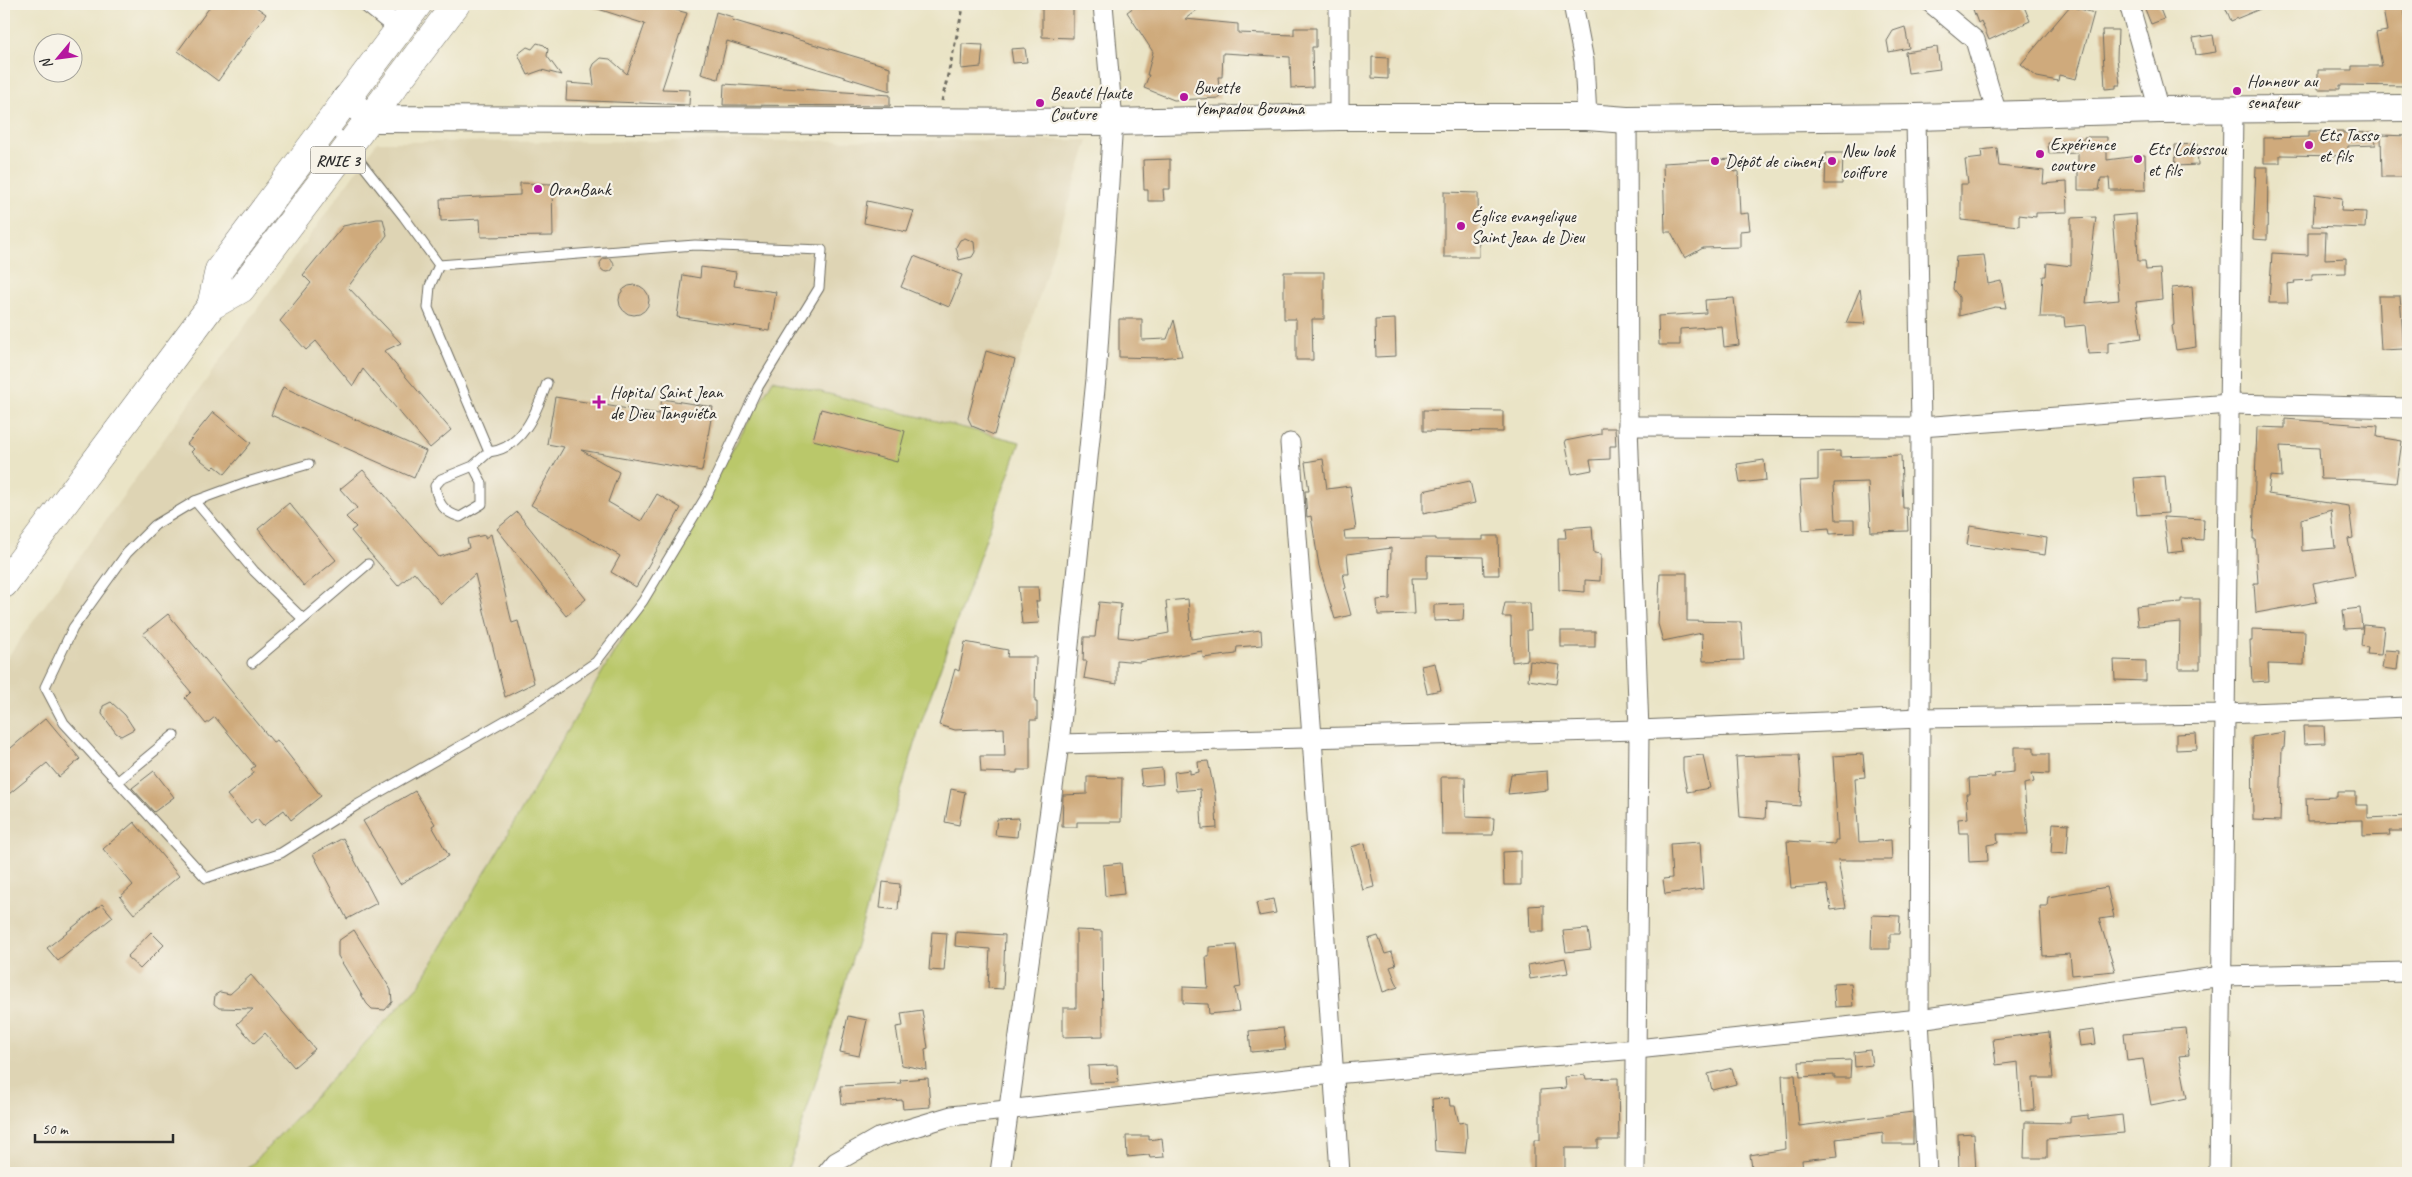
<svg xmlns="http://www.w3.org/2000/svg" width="2412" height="1177" font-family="Caveat,sans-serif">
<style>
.built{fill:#ded4b4}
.green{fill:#bac86a;stroke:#727a4a}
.building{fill:#cfaa7c;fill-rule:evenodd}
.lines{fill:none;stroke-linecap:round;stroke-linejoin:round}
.lane-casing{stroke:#6e6c61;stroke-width:11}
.street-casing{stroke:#6e6c61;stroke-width:21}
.secondary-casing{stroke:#6e6c61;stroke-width:28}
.highway-casing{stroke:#6e6c61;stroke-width:29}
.path{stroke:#6e6c61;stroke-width:3;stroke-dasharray:4 4;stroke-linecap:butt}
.lane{stroke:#fff;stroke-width:9}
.street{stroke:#fff;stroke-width:19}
.secondary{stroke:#fff;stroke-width:26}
.highway{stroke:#fff;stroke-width:28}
.poi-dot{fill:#b5179e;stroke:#f7f3e8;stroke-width:2}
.labels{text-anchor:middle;stroke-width:4.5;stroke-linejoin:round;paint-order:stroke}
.shield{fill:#f7f3e8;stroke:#686764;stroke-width:1}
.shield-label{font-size:16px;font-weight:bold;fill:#2b2b2b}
.poi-label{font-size:18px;fill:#2b2b2b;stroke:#f7f3e8;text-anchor:start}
</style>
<rect width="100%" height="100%" fill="#f7f3e8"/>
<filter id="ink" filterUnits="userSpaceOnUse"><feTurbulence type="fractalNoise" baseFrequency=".02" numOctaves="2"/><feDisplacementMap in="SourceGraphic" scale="10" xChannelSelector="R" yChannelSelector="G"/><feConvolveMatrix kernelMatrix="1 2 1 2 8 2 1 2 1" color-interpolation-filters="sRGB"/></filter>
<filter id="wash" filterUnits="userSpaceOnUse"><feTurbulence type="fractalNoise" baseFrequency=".0096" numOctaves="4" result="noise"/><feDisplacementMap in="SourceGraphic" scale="20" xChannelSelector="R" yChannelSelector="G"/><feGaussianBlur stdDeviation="1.12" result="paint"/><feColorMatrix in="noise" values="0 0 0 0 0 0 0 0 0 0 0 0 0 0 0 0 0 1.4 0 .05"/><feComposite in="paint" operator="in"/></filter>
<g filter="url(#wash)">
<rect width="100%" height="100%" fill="#eae4c6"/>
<path class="built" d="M1088,140L767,1173H11L4,1168V662L377,142Z"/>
<path class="green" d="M773,380L1020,442L921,723L821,1065L787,1173H244L420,984Z"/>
<g id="blocks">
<g class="building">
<path d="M212,4H252L266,14L218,81L178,51Z"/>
<path d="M592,4H654L687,13L662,89L690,90L689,105L566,100L567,83L594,85L592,69L594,64L601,58L610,59L627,74L645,24L592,7Z"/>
<path d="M1042,4H1073V38L1042,37Z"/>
<path d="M1138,4H1205L1185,19L1238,24V33L1294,35V28H1316V47H1312L1313,87L1291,88L1290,57L1223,53L1222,77H1218L1220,98L1174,100L1144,88L1149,75H1147L1153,52L1127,12Z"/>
<path d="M1971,4H2023L2030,21L1989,40L1981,21L1978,23Z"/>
<path d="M2143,4H2158L2164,19L2151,24Z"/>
<path d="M2224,4H2272L2231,21Z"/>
<path d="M2382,4H2403L2408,31V86L2340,85V89H2318V70H2352V66H2382L2376,33L2387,31Z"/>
<path d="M2070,6L2094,13L2076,79L2059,75L2058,81L2037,77L2021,64Z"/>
<path d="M716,12L733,17L732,20L890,67V91L727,41L718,79L701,74Z"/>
<path d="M1905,27L1909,48L1889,52L1887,41L1893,31Z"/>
<path d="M2102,30H2118L2117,58L2120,85H2116V88L2105,89Z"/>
<path d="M2213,35L2216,52L2196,55L2193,38Z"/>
<path d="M537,43L544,45L548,49L547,56L561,75L542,70L528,75L518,54L527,47L532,49Z"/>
<path d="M962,44L983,45L981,67L961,69Z"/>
<path d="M1937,47L1940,69L1908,73L1905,52Z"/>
<path d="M1025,48L1027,62L1013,63L1011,49Z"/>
<path d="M1372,57L1388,58V79L1372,78Z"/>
<path d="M724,84L890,95V106L723,105Z"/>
<path d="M2309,131H2343V133L2375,132L2376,145L2348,146V156L2280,155V163H2264V138L2309,137Z"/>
<path d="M2381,135L2408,136V177H2382Z"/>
<path d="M2084,137H2107V160L2145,155L2146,190H2110L2109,178H2101L2099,190H2078V153L2049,154L2048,143L2084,139Z"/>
<path d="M2197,144L2198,165L2176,166L2175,145Z"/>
<path d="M1997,148L1999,166L2044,171L2043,184L2067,182L2068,212L2036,213V217L2019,215V226L1961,220V184H1968L1965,160L1982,158L1981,150Z"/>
<path d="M1826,153H1843L1842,184H1825Z"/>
<path d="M1170,159V189H1163L1164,201H1148V190H1144L1143,160Z"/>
<path d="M1733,159L1734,172L1738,171L1740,214L1748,213L1750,230L1740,231V247L1703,248L1685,258L1671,232H1665L1663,163Z"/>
<path d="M2256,167H2268L2267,240L2253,239Z"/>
<path d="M520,183L552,184L553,236L481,237L480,219L441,221L440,199L520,195Z"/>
<path d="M1444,192L1478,193L1479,257H1444Z"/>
<path d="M2315,194L2342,198L2341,211L2366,212L2365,228L2313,226Z"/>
<path d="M867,201L914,211L907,232L864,223Z"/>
<path d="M2136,214L2138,261H2145L2146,270L2160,269L2162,299L2136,302L2142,338L2108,343V353L2088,354L2085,325L2065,327L2064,317H2040L2043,276H2046L2047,263L2071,266V218L2096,217L2086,303L2119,300L2112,216Z"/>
<path d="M377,219H383L387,235L348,287L401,343L384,351L451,430L430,448L363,369L353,386L316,341L306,350L280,321L311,283L303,275L343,226Z"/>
<path d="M2308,232H2326L2325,259L2346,258V273L2312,274V280L2294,281L2295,283L2287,284L2288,303H2269L2272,253L2308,255Z"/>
<path d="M965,238L974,242L975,252L972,257L959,260L956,247L960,240Z"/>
<path d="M1984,255L1988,284L2001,281L2006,308L1995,307L1959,316V297L1953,289L1956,257Z"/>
<path d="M914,256L962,275L949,307L901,287Z"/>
<circle cx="607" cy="265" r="7"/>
<path d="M701,267L736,272L734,286L776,292L770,331L677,317L683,275L700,278Z"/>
<path d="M1284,272H1324V319H1312L1313,360H1296V319H1284Z"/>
<circle cx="634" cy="300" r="15"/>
<path d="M2192,286L2196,347L2176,350L2172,326L2174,325L2172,288Z"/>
<path d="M1860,289L1865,324L1846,323Z"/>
<path d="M2378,296H2400L2404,349L2381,350Z"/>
<path d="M1734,298L1739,345L1724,347L1722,326L1680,329V345H1659L1658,316L1706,313L1705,300Z"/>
<path d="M1119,319H1142V340L1167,339L1174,320L1182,356L1159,358L1119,357Z"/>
<path d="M1395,319L1396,356L1376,357L1375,320Z"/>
<path d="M986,351L1015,360L994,435L972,426L968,418Z"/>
<path d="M283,387L426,451L414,478L271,415Z"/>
<path d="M555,397L659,414L662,399L713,407L702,471L581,450L619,472L608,502L641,521L657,494L681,508L636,587L611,572L620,556L531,505L564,447L547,444Z"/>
<path d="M821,409L905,431L897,462L813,440Z"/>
<path d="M1423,410L1503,411V432L1423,431Z"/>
<path d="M213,412L251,443L225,474L215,466L212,469L191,452L194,449L187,444Z"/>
<path d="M2285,419L2378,426L2377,437L2402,441L2396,483L2365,480L2321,479L2319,448L2280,446L2282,477L2270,476L2268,494L2349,506L2353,538L2348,539L2355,575L2313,583L2317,602L2256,613L2254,583H2258L2255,539H2253L2257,427L2285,428ZM2331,510L2335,548L2302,551L2301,519Z"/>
<path d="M1601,428H1615L1616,446H1610V459L1590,460L1592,470L1572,474L1565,441L1601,434Z"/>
<path d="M1840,451V457L1901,455L1903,508H1907L1908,531L1871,532L1868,482L1834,483L1836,520H1854V533L1830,534L1829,528L1803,530L1800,481L1818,480V452Z"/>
<path d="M1323,459L1327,489L1350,486L1356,529L1344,531L1345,539L1436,538V540H1483V536H1498L1499,575H1484L1483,557L1427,556V578H1412L1414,614L1378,615L1377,600L1390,599L1391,548L1347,554L1349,574H1343L1346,588L1344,589L1351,615L1335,619L1319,566L1311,516L1307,517L1305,491H1309L1305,462Z"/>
<path d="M1764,460L1766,480L1740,483L1737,464Z"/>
<path d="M363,470L439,557L469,548L467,539L485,535V538L491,534L512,623L518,621L534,683L505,697L475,574L441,604L414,572L398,586L351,531L356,527L346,517L357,508L340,489Z"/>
<path d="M2165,476L2168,513L2137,515L2134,478Z"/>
<path d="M1470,481L1475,503L1423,514V491Z"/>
<path d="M289,503L336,560L304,586L258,529Z"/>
<path d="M517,512L586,599L566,616L497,529Z"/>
<path d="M2163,517L2204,519L2203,540L2182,538L2184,551L2168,553Z"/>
<path d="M1592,526L1594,553L1601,554L1600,581L1585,580V592L1559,590L1558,538H1566L1565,528Z"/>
<path d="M1970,526L2047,538L2045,555L1967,545Z"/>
<path d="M1660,573H1687V621L1741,622L1744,660L1703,661L1702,633L1663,641L1658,624Z"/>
<path d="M1018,587H1038L1039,601H1036L1039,623L1022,624Z"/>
<path d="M1188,599L1191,639L1261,630L1262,645L1237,647L1236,654L1203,658L1202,651L1139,662L1117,660V684L1084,678L1087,661H1083L1084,637H1095L1099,602L1121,604L1118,637L1137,639L1169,633L1166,601Z"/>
<path d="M2181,599H2200V669H2179L2180,622L2138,626L2136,606L2181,602Z"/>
<path d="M1505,603H1530L1531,630H1527L1528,660L1512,662L1511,617H1502Z"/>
<path d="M1464,604L1463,620L1434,621V605Z"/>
<path d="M2360,608L2362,628L2345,629L2343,610Z"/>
<path d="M168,614L273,742L277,740L321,796L291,820L284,810L263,826L257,819L251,824L227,795L254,773L251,769L255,766L215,717L206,724L185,698L191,692L143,634Z"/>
<path d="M2363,625L2384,627L2381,655L2367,654L2368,647L2361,646Z"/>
<path d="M2252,629L2305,631L2304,665L2268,664L2269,681L2252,682L2250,641H2252Z"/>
<rect x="1561" y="631" width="34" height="16"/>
<path d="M965,642L1008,650L1007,657H1036L1035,702H1037V720H1030V770H1017V773L981,772L980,756H1005L1004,728L955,730L939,725L955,669L959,671Z"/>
<path d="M2385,650L2399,651L2397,670L2382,668Z"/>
<path d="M2114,660L2146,661V681L2115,680Z"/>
<path d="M1530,661L1560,665L1557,684L1528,680Z"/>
<path d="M1435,663L1441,690L1427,693L1421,666Z"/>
<path d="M111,702L125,715L134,729L121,736L116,733L102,714L103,706Z"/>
<path d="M46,718L80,759L59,777L47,763L4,798V754Z"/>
<path d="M2303,726H2324L2325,743L2304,744Z"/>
<path d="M2285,732L2284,748H2282L2280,821L2253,820L2252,737Z"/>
<path d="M2196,733L2197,749L2176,750V734Z"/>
<path d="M2014,747H2034V754H2049V774L2032,773L2034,782L2024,784L2028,834H1997L1998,843L1987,845L1988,861L1969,862L1968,833H1959L1958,819L1968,818L1966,794H1970L1969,778L1995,777L1994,774L2014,772Z"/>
<path d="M1863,754L1865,777L1855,778L1859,842L1891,840L1892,860H1838L1846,908L1831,910L1827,885L1791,888L1787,841L1835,844V840H1838L1833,756Z"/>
<path d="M1703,755L1710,788L1687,792L1683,770V757Z"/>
<path d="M1782,755H1799L1801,781L1800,806L1766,803L1765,819L1740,817L1736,757Z"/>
<path d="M1208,761L1215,794L1217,828L1202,829L1200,789L1176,791L1174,772L1190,770V774L1199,772L1198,762Z"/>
<path d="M1162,768L1163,784L1142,786L1140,770Z"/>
<path d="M154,771L174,797L154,812L132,788Z"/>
<path d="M1547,771L1548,790L1508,794L1511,774Z"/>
<path d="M1087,777L1122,778L1121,822H1077V827H1062L1063,795L1087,794Z"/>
<path d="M1441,777H1465L1466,817L1494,818L1493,835H1442Z"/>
<path d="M951,789L965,792L959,825L945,822Z"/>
<path d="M415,791L435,824L432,826L449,856L400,884L363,821Z"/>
<path d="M2337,792H2356V805H2368V818L2408,816V831H2389L2390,835L2363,836V820L2307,821L2306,798L2337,797Z"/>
<path d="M1019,818L1017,837L995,835L997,819Z"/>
<path d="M134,822L179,876L134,914L120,897L133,885L103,849Z"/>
<path d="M2053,823L2069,824L2067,854L2051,853Z"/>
<path d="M343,838L377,903L347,919L313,854Z"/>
<path d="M1700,842L1703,889L1665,894L1663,879L1672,878L1670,844Z"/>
<path d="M1365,843L1374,887L1363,890L1351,847Z"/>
<path d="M1521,851V885H1504L1503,852Z"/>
<path d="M1121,863L1124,894L1105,896L1103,865Z"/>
<path d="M883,882L900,884L898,910L880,908Z"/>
<path d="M2107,887L2114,917L2099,919L2115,971L2072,975L2070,954L2043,956L2040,906H2047L2048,897Z"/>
<path d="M1273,899L1276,913L1259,916L1256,903Z"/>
<path d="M102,904L113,917L58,961L47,948Z"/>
<path d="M1544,905V932H1530L1529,906Z"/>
<path d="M1872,915L1900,916L1899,934H1890V949H1871Z"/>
<path d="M1588,929L1591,949L1566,952L1563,931Z"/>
<path d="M354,930L391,990L392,1002L385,1010L372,1009L367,1004L338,956V941Z"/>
<path d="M1076,930L1102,931L1103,1036L1063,1037V1008H1076Z"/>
<path d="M151,932L164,945L140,969L127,957Z"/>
<path d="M932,932L947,933L944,971L929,970Z"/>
<path d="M956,932L1005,935L1003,989L988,988L990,949L955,946Z"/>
<path d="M1378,936L1385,954L1392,952L1396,965L1390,967L1398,987L1383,992L1368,939Z"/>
<path d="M1236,945L1241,987L1235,988L1239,1011L1209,1014L1208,1004L1183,1003V987L1208,988L1206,956H1209V947Z"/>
<path d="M1565,958L1568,973L1530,979L1528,965Z"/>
<path d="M251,975L315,1049L294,1067L265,1033L254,1043L237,1024L253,1009L219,1008L214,1004L215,995L220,992L230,994Z"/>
<path d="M1851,983L1853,1006L1835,1007L1833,984Z"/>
<path d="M922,1010L928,1048L925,1049L927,1070L902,1065L896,1027L903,1026L901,1013Z"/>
<path d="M848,1016L867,1020L859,1056L840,1052Z"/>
<path d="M1283,1028L1286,1049L1251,1052L1249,1031Z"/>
<path d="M2186,1028L2189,1055L2179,1056L2187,1098L2151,1105L2143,1059L2127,1061L2124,1033Z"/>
<path d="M2094,1030L2096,1044L2080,1046L2078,1032Z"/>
<path d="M2049,1032L2053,1078H2033L2035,1110L2021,1111L2018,1062L1996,1065L1993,1039Z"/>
<path d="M1870,1050L1872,1065L1855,1067L1854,1052Z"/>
<path d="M1851,1060L1850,1078H1834V1075L1800,1077L1799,1062Z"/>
<path d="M1117,1065L1118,1082L1089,1083L1088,1066Z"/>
<path d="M1732,1068L1736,1084L1712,1090L1708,1074Z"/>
<path d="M1585,1075L1586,1079L1618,1078L1619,1140H1598V1148H1565V1173H1534V1140H1540V1090L1566,1088L1565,1077Z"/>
<path d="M1782,1075H1795L1799,1126L1913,1112V1144H1883V1133L1836,1139L1838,1156L1802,1160L1803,1173H1753L1750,1155L1786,1149Z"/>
<path d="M928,1078L930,1107L903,1109L902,1100L842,1104L840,1086L901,1083L900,1080Z"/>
<path d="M1449,1098L1450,1106H1455L1459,1123L1466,1122L1467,1139L1465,1153L1435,1151L1432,1099Z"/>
<path d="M2088,1115V1119L2122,1115L2124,1133L2047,1139V1158H2024L2025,1122L2070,1123V1117Z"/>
<path d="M1974,1133L1976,1173H1959L1958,1134Z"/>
<path d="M1126,1136H1149V1140L1162,1138L1164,1157L1150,1158L1149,1155L1127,1157Z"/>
</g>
</g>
</g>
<g filter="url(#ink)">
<use href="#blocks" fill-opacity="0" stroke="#6e6c61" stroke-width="1"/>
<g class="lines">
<defs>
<g id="lane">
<path d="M439,265L430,286L428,308L489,452L473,466L441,479L435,486C438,503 443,512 460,517L482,504V483L473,466"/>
<path d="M489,452C523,449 537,410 547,383"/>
<path d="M309,464L247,482L195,501L155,525L127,553L73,628L45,687L64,723L206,878L281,853L357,805L534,704L596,662L643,601L708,493L758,387L819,288L822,250L695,245L439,265L404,217L332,126"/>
<path d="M195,501L254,571L303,619"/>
<path d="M252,663L368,564"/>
<path d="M117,782L174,735"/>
</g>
<g id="street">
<path d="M369,4L399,28"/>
<path d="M1573,4L1584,61L1587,117"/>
<path d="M1932,4L1975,40L1997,114"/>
<path d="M2129,4L2159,110"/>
<path d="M1339,117V4"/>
<path d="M1916,117L1921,427L1919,1019L1927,1173"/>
<path d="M1627,120L1628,426L1639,730L1635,1173"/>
<path d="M1628,426L1921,427L2230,404L2408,408"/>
<path d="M1290,443L1312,737L1340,1173"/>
<path d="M1059,744L1639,730L1920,718L2225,714L2408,707"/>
<path d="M827,1173L836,1162L878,1138L951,1116L1333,1074L1637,1049L1919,1019L2222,976L2408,972"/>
<path d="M1000,1173L1059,744L1096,379L1113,122L1103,4"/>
<path d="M2219,1173L2233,111"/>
</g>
<path id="secondary" d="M346,98L370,119L1113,122L1339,117H1587L1627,120L1916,117L2159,110L2408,108"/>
<g id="highway">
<path d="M211,306L219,270L418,4"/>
<path d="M4,584L211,306L241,289L456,4"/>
</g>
</defs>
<use href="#lane" class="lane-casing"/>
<use href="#street" class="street-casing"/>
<use href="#secondary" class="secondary-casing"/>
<use href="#highway" class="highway-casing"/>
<path class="path" d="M942,101L964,4"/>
<use href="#lane" class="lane"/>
<use href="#street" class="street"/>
<use href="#secondary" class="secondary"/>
<use href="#highway" class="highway"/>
</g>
</g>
<g class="poi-dot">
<circle cx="2237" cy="91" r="5"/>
<circle cx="1184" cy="97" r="5"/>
<circle cx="1040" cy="103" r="5"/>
<circle cx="2309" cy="145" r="5"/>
<circle cx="2040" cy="154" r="5"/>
<circle cx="2138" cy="159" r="5"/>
<circle cx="1715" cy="161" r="5"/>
<circle cx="1832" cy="161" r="5"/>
<circle cx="538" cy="189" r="5"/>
<circle cx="1461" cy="226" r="5"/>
<path d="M596.5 394.5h5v5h5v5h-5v5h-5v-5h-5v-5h5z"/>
</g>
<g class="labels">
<rect class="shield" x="310.5" y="146.5" width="55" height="27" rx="4"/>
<g class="shield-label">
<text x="338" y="166">RNIE 3</text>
</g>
<g class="poi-label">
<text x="2247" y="87">Honneur au<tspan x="2247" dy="21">senateur</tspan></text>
<text x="1194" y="93">Buvette<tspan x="1194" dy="21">Yempadou Bouama</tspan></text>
<text x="1050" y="99">Beauté Haute<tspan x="1050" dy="21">Couture</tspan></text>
<text x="2319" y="141">Ets Tasso<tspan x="2319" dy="21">et fils</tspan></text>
<text x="2050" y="150">Expérience<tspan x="2050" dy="21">couture</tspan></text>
<text x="2148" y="155">Ets Lokossou<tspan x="2148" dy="21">et fils</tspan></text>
<text x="1842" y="157">New look<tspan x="1842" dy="21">coiffure</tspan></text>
<text x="1725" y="167">Dépôt de ciment</text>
<text x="548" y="195">OranBank</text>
<text x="1471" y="222">Église evangelique<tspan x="1471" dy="21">Saint Jean de Dieu</tspan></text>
<text x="610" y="398">Hopital Saint Jean<tspan x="610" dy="21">de Dieu Tanguiéta</tspan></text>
</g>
</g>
<rect width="2412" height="1177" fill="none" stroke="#f7f3e8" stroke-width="20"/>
<g transform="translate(58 58) rotate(241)"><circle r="24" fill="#f7f3e8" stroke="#a5a39c"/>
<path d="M0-4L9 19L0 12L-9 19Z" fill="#b5179e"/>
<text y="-8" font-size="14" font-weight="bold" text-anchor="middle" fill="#2b2b2b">N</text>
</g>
<path d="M35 1134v8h138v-8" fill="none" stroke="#2b2b2b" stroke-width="2.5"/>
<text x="42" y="1134" font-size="15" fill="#2b2b2b" stroke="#f7f3e8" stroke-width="4" paint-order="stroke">50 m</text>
</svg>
